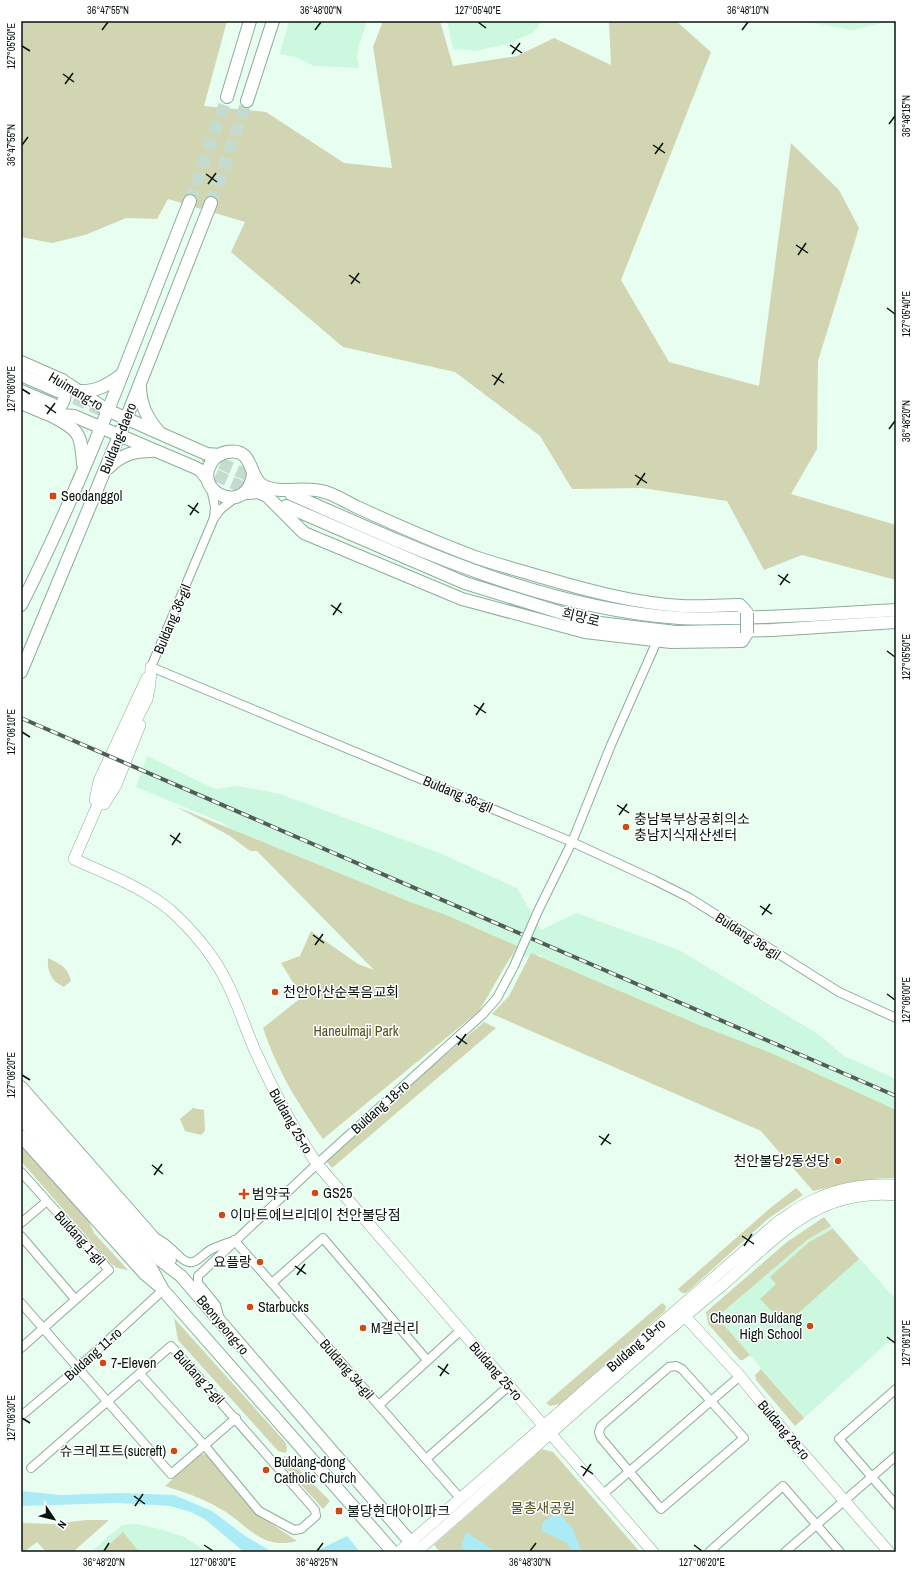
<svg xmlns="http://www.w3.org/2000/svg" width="917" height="1573" font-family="'Archivo Narrow','Noto Sans KR',sans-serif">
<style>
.built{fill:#cbf8de}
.green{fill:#d2d5b2}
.water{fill:#abebf5}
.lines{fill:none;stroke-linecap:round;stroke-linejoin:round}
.secondary-tunnel{stroke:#c6dbcf;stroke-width:12;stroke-dasharray:12 6;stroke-linecap:butt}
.minor-casing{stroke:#8aae99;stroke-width:10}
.tertiary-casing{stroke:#8aae99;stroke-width:12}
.secondary-casing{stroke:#8aae99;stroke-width:14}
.minor{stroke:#fff;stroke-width:8}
.tertiary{stroke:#fff;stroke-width:11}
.secondary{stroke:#fff;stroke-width:12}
.rail-casing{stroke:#4f5f56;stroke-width:4}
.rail{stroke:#fff;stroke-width:2.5;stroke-dasharray:8;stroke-linecap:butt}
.minor-bridge-casing{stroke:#8aae99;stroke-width:10;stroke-linecap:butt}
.secondary-bridge-casing{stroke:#8aae99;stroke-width:14;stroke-linecap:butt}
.minor-bridge{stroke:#fff;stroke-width:8}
.secondary-bridge{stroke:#fff;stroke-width:12}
.ticks{fill:none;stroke:#08150e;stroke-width:1.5}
.poi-dot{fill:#cf4910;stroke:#fff;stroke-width:1.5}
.labels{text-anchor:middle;stroke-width:3;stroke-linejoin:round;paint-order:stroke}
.street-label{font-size:14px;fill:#08150e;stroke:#fff}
.poi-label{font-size:14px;fill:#08150e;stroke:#fff;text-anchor:start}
.park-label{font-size:14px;fill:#4f511a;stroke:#fff}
.neatline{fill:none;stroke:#08150e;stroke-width:1.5}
.ticks-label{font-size:10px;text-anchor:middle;fill:#08150e}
</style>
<rect width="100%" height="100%" fill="#e8fef1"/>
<g class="built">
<path d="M289,21H367L359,45L357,57L359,68L314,66L296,57L280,54Z"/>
<path d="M447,21H542L534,32L507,44L475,51L453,49Z"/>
<path d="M802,21H890L853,30Z"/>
<path d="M147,756L215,789L238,786L280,794L437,852L517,888L541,930L576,913L679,950L818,1034L844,1056L896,1079V1111L538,982L542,955L507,958L307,888L221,822L136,787Z"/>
<path d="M831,1226L896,1300V1335L804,1418L717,1317L807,1240Z"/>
<path d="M136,1524L160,1529L184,1537L208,1552H91L122,1525Z"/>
</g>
<g class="green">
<path d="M21,21H227L204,106L266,112L344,163L392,168L373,47L383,21H440L453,66L517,56L554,38L611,65L609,21H676L711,52L621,280L669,362L759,386L791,143L839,190L859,228L818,361L817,449L791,494L896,525V580L802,555L764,570L727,501L642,488L572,489L540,436L455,372L343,347L231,252L245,222L168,199L157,219L126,218L85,235L52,243L21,237Z"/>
<path d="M177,807L410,902L446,915L517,946L479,1011L323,1139C297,1102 278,1072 263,1028L302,997L281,963L300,956L311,931L358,964L374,970L257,851H250L230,836Z"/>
<path d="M531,953L699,1025L771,1053L896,1110V1178C868,1177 840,1184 813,1191L761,1131L492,1014L509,996Z"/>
<path d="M48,958C60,964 68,967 71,981L64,987C51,981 47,972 48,958Z"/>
<path d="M484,1022L496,1028L332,1168L326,1161L327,1156Z"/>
<path d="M193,1108L204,1110L205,1131L201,1135L185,1131L180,1119Z"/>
<path d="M21,1143L86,1216L94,1233L128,1270L117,1268L109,1262L21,1161Z"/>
<path d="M796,1188L803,1195L769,1218L686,1293H682L678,1289L769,1209Z"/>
<path d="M824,1217L831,1226L807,1240L717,1317L750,1355L743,1360H740L708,1324L706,1312L787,1242Z"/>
<path d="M833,1229L859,1259L785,1325L760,1299L776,1284L770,1277L809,1242Z"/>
<path d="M662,1303L666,1306L665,1311L560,1404L550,1406L546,1403Z"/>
<path d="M174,1318L286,1443L287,1450L285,1453L278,1451L178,1340Z"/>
<path d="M761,1369L804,1418L795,1426L756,1380L755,1375Z"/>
<path d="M542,1449L553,1452L640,1552H440L434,1545Z"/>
<path d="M203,1454L207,1455L256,1513L297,1541C260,1551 247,1523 219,1508C203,1498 183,1492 165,1486L199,1455Z"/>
<path d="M285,1456L330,1501L323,1509L279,1460Z"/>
<path d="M86,1520H109L73,1552H46L37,1542L24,1552H21V1523L54,1524Z"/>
<path d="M123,1532L139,1552H101Z"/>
</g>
<g class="water">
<path d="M21,1491L61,1495L119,1493L174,1495L212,1511L244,1535L272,1552H244L206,1520L191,1512L170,1506L117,1503L21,1506Z"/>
<path d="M553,1515H560L572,1527L582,1552H571L567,1543L542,1531V1523Z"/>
<path d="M466,1532L496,1552H473L461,1548Z"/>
<path d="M347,1536L360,1552H314Z"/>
</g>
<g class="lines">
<g class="secondary-tunnel">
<path d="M190,201L227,97"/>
<path d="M211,203L247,101"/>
<path d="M58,391L103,411"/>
<path d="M204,456L261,481"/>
<path d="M199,468L256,493"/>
</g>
<defs>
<g id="minor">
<path d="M211,488L215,507L214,518L221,509L236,497"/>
<path d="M214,518L151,667L572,842L654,880L688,897L839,992L896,1018"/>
<path d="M538,911L572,842L611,745L657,641"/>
<path d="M21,1172L109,1270L21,1348"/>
<path d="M21,1223L47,1201"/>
<path d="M21,1236L75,1299"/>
<path d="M155,1237C168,1244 168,1246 179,1256C193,1270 199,1257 210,1250C216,1247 224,1244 230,1242"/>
<path d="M234,1240L460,1498"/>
<path d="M272,1283L323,1238L427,1360"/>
<path d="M21,1303L171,1474L236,1418"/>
<path d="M220,1319L216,1305L198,1283V1276L317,1164L483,1014L497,998L514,966"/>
<path d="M676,1366L682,1369L744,1438L661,1509L601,1438L599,1432L601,1426L669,1367Z"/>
<path d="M896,1389L839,1439L896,1505"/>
<path d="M379,1405L461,1330"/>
<path d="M21,1416L78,1368L163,1290"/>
<path d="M426,1459L510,1385"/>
<path d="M31,1468L171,1346L315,1510L316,1516L301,1529L294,1530L259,1511L205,1446L140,1374"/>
<path d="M602,1495L740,1376"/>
<path d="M709,1552L783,1486L840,1552"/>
<path d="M785,1552L896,1456"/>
</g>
<g id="tertiary">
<path d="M151,667L150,684L147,699L127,738L74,859C106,874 143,887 170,910C190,928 209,950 222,973C235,996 243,1022 253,1046C272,1088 291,1126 317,1164L653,1552"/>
<path d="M95,800L99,781L147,678"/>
<path d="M104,804L116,785L140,725"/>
<path d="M680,1311L740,1376L788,1436L889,1552"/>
<path d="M399,1552L779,1221C790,1214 801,1205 814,1200C838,1188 869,1184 896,1185"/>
<path d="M416,1552C518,1464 616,1372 720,1287C749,1263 783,1226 816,1210C839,1198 870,1192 896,1195"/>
</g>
<g id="secondary">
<path d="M227,97L250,21"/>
<path d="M247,101L273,21"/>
<path d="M21,362L62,380L107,410L200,451L207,454L220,455"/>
<path d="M21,375L58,391"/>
<path d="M140,388C141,406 147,418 159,432"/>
<path d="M21,391L52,404"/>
<path d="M78,391C96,392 106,386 120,376"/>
<path d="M21,403L47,414L74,416L194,467L200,470L208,480"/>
<path d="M53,413C66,404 67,394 62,380"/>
<path d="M50,415C78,430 81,431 83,464"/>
<path d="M108,468C121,455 133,451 152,451"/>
<path d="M253,473C249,517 192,494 211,463C214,458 220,453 227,452C254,447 248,476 262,485C279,495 302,486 321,491C333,493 346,502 357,507C396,525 435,542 475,557C498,565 522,571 545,578C589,591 635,603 681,606C700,607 720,605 740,605L747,613"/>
<path d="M248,493L258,492L267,496L304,533L462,599L585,632L671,642L742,641L747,633"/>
<path d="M291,494C415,549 542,608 679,618C696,619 713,618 729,618C785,617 840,613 896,610"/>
<path d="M286,506L465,583L591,622L676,632L772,630L896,622"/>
<path d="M21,605C87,475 136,337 190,201"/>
<path d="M21,672L126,419L211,203"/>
<path d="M21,1087L151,1235L170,1260"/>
<path d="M21,1104L159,1259L181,1276L419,1552"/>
<path d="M21,1118L151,1268L163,1290L393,1552"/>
<path d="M21,1136L145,1274L158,1285"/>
</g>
</defs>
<use href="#minor" class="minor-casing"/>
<use href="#tertiary" class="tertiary-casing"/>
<use href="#secondary" class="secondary-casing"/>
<use href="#minor" class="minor"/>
<use href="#tertiary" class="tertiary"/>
<use href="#secondary" class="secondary"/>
<defs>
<path id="rail" d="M21,718L896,1096"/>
</defs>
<use href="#rail" class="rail-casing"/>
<use href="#rail" class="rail"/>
<defs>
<path id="minor-bridge" d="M514,966L538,911"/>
<path id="secondary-bridge" d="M747,613V633"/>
</defs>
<use href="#minor-bridge" class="minor-bridge-casing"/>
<use href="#secondary-bridge" class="secondary-bridge-casing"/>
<use href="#minor-bridge" class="minor-bridge"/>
<use href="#secondary-bridge" class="secondary-bridge"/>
</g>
<path class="ticks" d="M478,22L486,28M102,30L108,22M315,30L321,22M742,30L748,22M510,45L522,53M22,46L30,51M512,54L520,43M63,74L74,82M65,84L73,73M889,124L895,116M22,145L28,137M653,145L665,153M655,154L663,143M206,174L217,182M208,184L216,173M796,245L808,253M798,255L806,243M349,275L360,283M351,284L359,273M887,308L895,314M492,375L504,383M494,385L502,373M22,389L30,394M45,405L56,413M47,414L55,403M889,429L895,421M635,475L647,483M637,485L645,473M188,505L199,513M190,515L198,503M778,575L790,583M780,585L788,574M331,605L342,613M333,615L341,603M887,651L895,657M474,705L486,713M476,715L484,703M22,732L30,737M617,805L629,813M619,815L627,804M170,835L181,843M172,845L180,833M760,906L772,914M762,915L770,904M313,935L324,943M315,945L323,934M887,994L895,1000M456,1036L467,1044M458,1045L466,1034M22,1075L30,1080M599,1136L611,1144M601,1145L609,1134M152,1165L163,1174M154,1175L162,1164M742,1236L754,1244M744,1246L752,1234M295,1266L306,1274M297,1275L305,1264M887,1337L895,1343M438,1366L449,1374M440,1376L448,1364M22,1418L30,1423M581,1466L593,1474M583,1476L591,1464M134,1496L145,1504M135,1506L143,1494M204,1545L213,1551M694,1545L702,1551M104,1551L109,1543M317,1551L323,1543M530,1551L536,1543"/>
<g class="poi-dot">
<rect x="49" y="492" width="8" height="8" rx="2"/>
<circle cx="626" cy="827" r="4"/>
<circle cx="275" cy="992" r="4"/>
<circle cx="838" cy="1161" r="4"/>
<circle cx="315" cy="1193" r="4"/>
<path d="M242 1188h4v4h4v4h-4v4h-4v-4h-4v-4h4z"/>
<circle cx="222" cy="1215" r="4"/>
<circle cx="260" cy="1262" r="4"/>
<circle cx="250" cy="1307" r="4"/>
<circle cx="810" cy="1326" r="4"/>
<circle cx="363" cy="1328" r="4"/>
<circle cx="103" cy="1363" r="4"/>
<circle cx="174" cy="1451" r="4"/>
<circle cx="266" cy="1470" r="4"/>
<rect x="335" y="1507" width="8" height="8" rx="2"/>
</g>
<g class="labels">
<g class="street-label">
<text transform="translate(76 391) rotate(31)" y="5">Huimang-ro</text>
<text transform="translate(118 438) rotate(-68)" y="5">Buldang-daero</text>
<text transform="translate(581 617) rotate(14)" y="5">희망로</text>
<text transform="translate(172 619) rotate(-67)" y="5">Buldang 36-gil</text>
<text transform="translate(458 794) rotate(23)" y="5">Buldang 36-gil</text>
<text transform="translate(748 936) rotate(33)" y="5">Buldang 36-gil</text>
<text transform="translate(380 1107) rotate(-42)" y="5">Buldang 18-ro</text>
<text transform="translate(291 1121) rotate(60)" y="5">Buldang 25-ro</text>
<text transform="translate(80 1238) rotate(48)" y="5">Buldang 1-gil</text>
<text transform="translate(223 1325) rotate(50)" y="5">Beonyeong-ro</text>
<text transform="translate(636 1345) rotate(-41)" y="5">Buldang 19-ro</text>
<text transform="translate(93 1354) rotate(-42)" y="5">Buldang 11-ro</text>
<text transform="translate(347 1369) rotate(49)" y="5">Buldang 34-gil</text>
<text transform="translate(496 1371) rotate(49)" y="5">Buldang 25-ro</text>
<text transform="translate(199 1377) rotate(48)" y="5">Buldang 2-gil</text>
<text transform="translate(784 1430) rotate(50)" y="5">Buldang 26-ro</text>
</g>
<g class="poi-label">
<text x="61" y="501">Seodanggol</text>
<text x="634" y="824">충남북부상공회의소<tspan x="634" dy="16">충남지식재산센터</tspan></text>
<text x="283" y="997">천안아산순복음교회</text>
<text x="830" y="1166" text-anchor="end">천안불당2동성당</text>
<text x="323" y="1198">GS25</text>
<text x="252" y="1199">범약국</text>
<text x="230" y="1220">이마트에브리데이 천안불당점</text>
<text x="252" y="1267" text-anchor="end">요플랑</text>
<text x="258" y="1312">Starbucks</text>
<text x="802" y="1323" text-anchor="end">Cheonan Buldang<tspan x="802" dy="16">High School</tspan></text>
<text x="371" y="1333">M갤러리</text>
<text x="111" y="1368">7-Eleven</text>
<text x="166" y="1456" text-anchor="end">슈크레프트(sucreft)</text>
<text x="274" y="1467">Buldang-dong<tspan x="274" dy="16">Catholic Church</tspan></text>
<text x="347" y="1516">불당현대아이파크</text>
</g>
<g class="park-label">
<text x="356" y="1036">Haneulmaji Park</text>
<text x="543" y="1513">물총새공원</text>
</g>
</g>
<rect width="917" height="1573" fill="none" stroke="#ffffff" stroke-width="44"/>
<g transform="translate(54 1519) rotate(125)" stroke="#ffffff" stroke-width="3" paint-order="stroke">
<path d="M0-3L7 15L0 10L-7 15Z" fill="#08150e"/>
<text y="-6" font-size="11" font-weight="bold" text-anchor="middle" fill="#08150e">N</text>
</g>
<rect x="22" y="22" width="873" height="1529" class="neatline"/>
<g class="ticks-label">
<text x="108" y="14">36°47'55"N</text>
<text x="321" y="14">36°48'00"N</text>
<text x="478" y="14">127°05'40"E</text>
<text x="748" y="14">36°48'10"N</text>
<text transform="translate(11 46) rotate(-90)" y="4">127°05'50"E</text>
<text transform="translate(906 116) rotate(-90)" y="4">36°48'15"N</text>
<text transform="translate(11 145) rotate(-90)" y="4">36°47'55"N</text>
<text transform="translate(906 314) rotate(-90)" y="4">127°05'40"E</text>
<text transform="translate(11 389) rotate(-90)" y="4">127°06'00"E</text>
<text transform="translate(906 421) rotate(-90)" y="4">36°48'20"N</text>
<text transform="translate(906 657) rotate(-90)" y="4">127°05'50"E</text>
<text transform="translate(11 732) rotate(-90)" y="4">127°06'10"E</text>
<text transform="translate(906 1000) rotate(-90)" y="4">127°06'00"E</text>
<text transform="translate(11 1075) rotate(-90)" y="4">127°06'20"E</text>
<text transform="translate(906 1343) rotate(-90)" y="4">127°06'10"E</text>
<text transform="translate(11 1418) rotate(-90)" y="4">127°06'30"E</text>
<text x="104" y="1566">36°48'20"N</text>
<text x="213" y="1566">127°06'30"E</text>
<text x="317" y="1566">36°48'25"N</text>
<text x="530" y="1566">36°48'30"N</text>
<text x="702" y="1566">127°06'20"E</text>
</g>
</svg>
